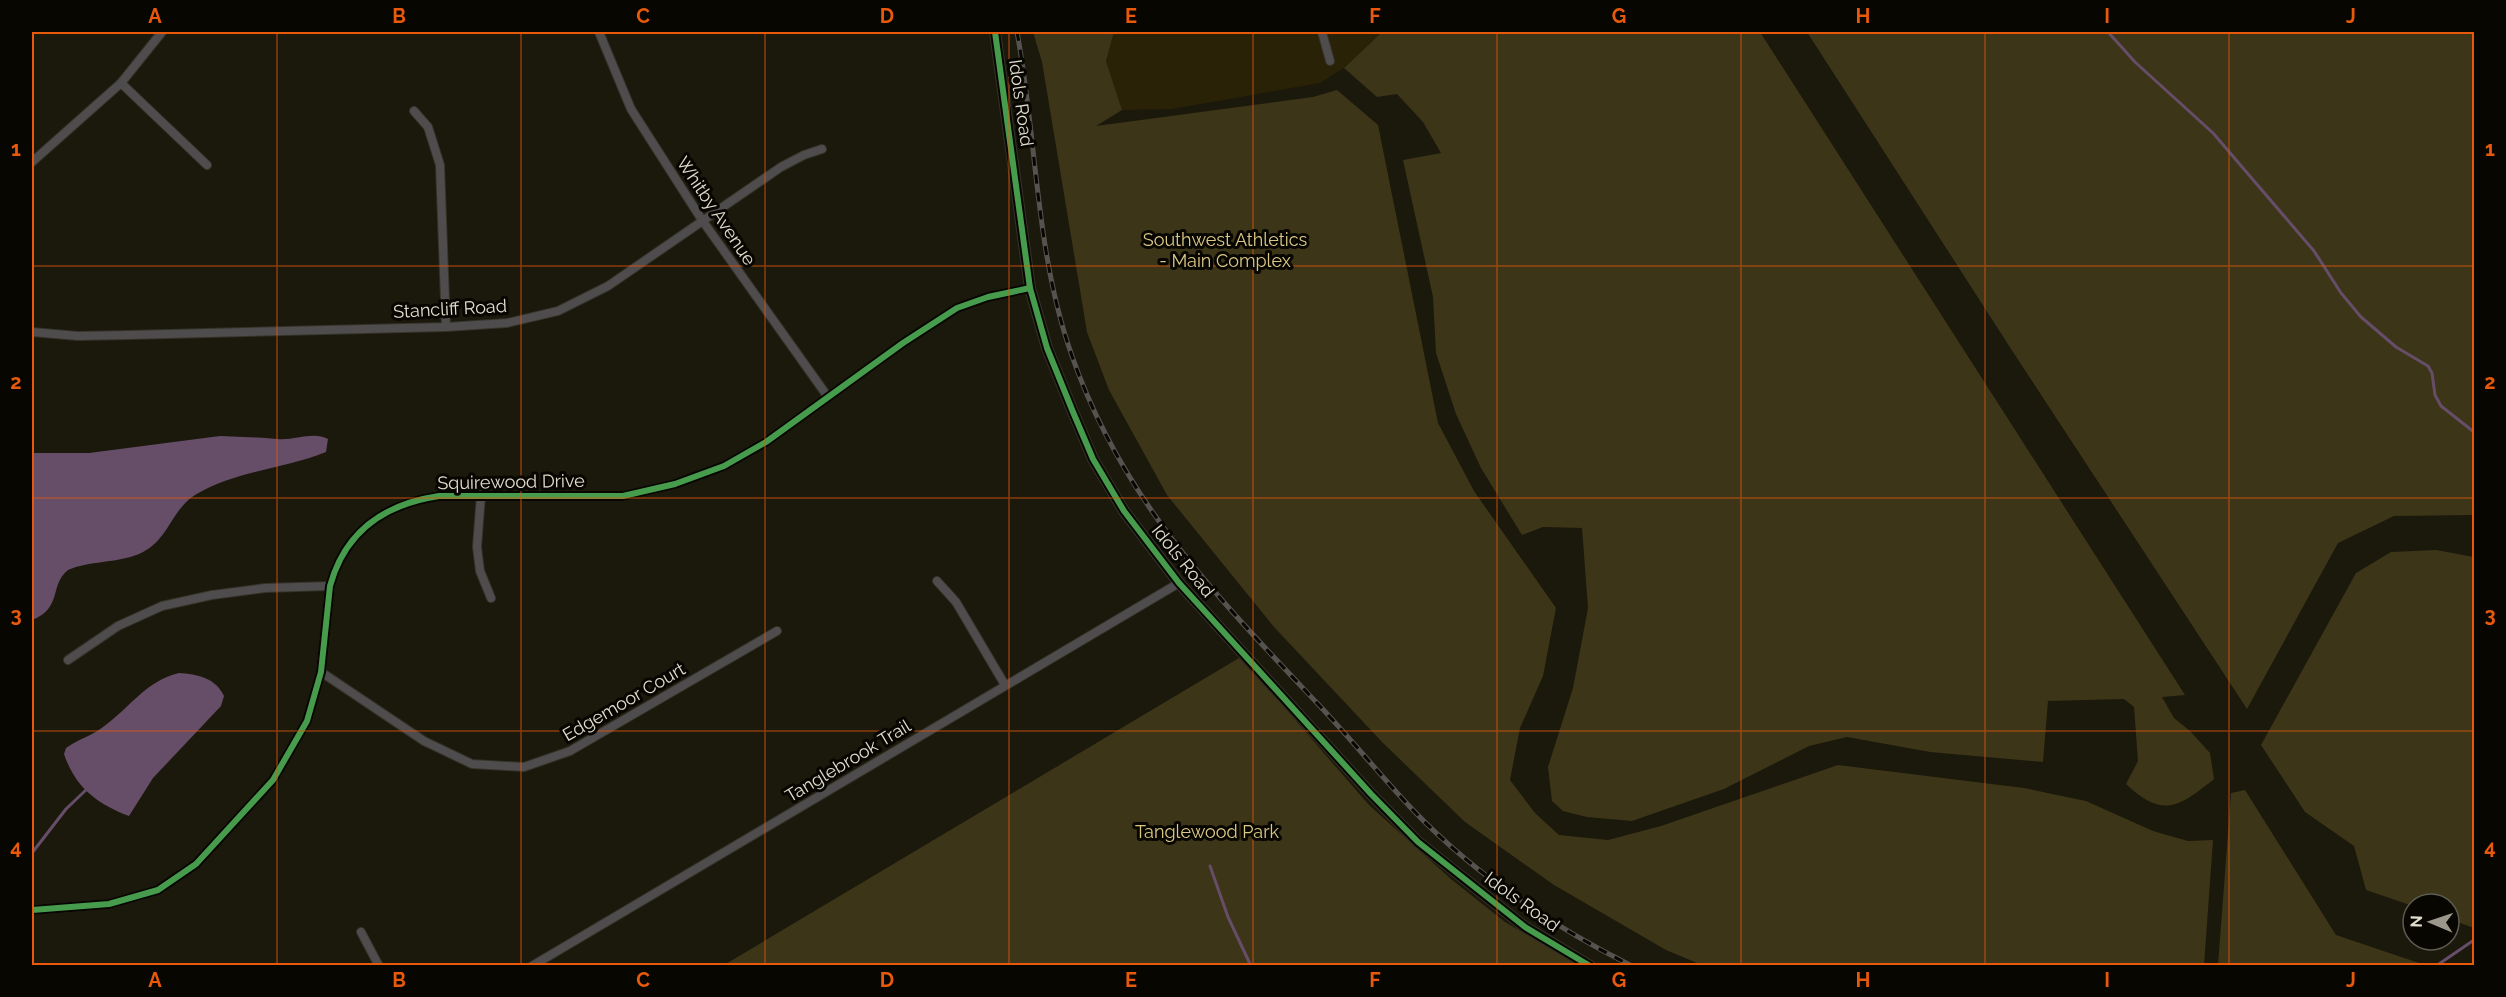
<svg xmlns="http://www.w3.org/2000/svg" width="2506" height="997" font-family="Raleway,sans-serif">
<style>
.built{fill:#2a2207}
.green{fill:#3c3517}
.water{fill:#664d68}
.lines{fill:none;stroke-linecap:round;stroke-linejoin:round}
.stream{stroke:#664d68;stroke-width:3}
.minor-casing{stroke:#353329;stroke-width:10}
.tertiary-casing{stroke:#353329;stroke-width:12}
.minor{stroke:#4f4c4d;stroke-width:8}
.tertiary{stroke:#4f4c4d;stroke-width:9}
.rail-casing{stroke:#55534f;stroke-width:5}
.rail{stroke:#080601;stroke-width:3;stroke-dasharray:9;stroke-linecap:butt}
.cycleway-casing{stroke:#080601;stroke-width:10}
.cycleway{stroke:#469c4c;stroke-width:6}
.grid{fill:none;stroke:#e8590c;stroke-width:1.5;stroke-opacity:0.55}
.labels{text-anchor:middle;stroke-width:6;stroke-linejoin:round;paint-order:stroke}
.street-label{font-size:18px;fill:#e0ddcf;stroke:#080601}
.park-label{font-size:18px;fill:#dbc885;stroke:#080601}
.neatline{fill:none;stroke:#e8590c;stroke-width:2}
.grid-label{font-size:20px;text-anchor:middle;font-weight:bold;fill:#e8590c}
</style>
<rect width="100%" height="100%" fill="#1b180c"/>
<path class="built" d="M1114,32H1382L1344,68L1320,83L1172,109L1122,110L1106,61Z"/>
<g class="green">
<path d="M1033,32H1114L1106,61L1122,110L1096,126L1313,97L1337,90L1378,125L1438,423L1474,491L1556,608L1543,676L1520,728L1510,780L1535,813L1559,835L1608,840L1661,826L1838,765L2024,788L2086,801L2153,831L2188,841L2213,840L2204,965H1702L1666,950L1554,885L1465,822L1383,743L1274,627L1167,495L1109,390L1087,332L1042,62Z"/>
<path d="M1382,32H1760L2185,695L2162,697L2174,718L2190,731L2210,753L2214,779C2179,807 2163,819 2126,784L2138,761L2134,707L2124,699L2048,701L2043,762L1930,752L1847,737L1809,746L1724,789L1632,821L1587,817L1563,811L1552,801L1548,767L1573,688L1588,608L1582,528L1543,527L1522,535L1481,468L1456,414L1436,353L1433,297L1403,160L1441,153L1423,122L1397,94L1377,97L1344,68Z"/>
<path d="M1807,32H2474V515L2394,516L2338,543L2247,709L2013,352Z"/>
<path d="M2436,550L2474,557V928L2449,919V904H2413V906L2366,890L2354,846L2305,812L2261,745L2356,573L2391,552Z"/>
<path d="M1239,658L1284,707L1369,805L1451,879L1505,922L1578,965H724Z"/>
<path d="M2245,790L2336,935L2425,965H2218L2231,793Z"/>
</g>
<g class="water">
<path d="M220,436C239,437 259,437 277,439C294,441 313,431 328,439L326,452C284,469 235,471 195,495C170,511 169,541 139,554C117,563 88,561 68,570C49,585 63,608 32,620V453H89Z"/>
<path d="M179,673C197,674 216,678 224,696L221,706L153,778L129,816C97,804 75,787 64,754L66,748C78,739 92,736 103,727C131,707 144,682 179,673Z"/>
</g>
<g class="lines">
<g class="stream">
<path d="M2108,32L2135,62L2213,133L2314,251L2341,293L2361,317L2396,347L2428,366L2432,373L2435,395L2441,406L2474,432"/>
<path d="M32,853L66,809L87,789"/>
<path d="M1210,866L1228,917L1251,966"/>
<path d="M2436,966L2474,940"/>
</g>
<defs>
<g id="minor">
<path d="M599,32L631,109L702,220L828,397"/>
<path d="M1322,32L1330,61"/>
<path d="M121,83L207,165"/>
<path d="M414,111L428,127L440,165L446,327"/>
<path d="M32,162L121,83L162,32"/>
<path d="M32,332L78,336L128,335L446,327L507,323L558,311L608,286L781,167L804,155L822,149"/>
<path d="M481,495L477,547L480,571L491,598"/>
<path d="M937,581L956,602L1005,685"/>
<path d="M68,660L118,626L162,606L212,595L265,588L330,586"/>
<path d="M321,672L424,741L472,764L524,767L570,751L777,631"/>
<path d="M32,910L109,904L158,890L196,864L273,780L307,721L321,672L330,586C345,531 385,504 439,496H623L675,484L724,466L766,442L903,343L957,308L988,297L1030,288"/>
<path d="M361,932L379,966"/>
<path d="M532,966L1179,583"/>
</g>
<path id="tertiary" d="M995,32L1030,288L1047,348L1073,412L1093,459L1124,511L1179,583L1371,794L1418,842L1525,927L1590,966"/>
</defs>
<use href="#minor" class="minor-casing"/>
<use href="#tertiary" class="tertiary-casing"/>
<use href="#minor" class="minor"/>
<use href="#tertiary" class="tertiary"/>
<defs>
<path id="rail" d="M1017,32C1037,139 1035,252 1072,356C1122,500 1216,596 1318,704C1350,738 1380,775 1412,809C1474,874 1552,926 1632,966"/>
</defs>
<use href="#rail" class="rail-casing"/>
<use href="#rail" class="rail"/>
<defs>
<g id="cycleway">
<path d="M995,32L1030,288L1047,348L1073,412L1093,459L1124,511L1179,583L1371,794L1418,842L1525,927L1590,966"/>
<path d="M32,910L109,904L158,890L196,864L273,780L307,721L321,672L330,586C345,531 385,504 439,496H623L675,484L724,466L766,442L903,343L957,308L988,297L1030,288"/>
</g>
</defs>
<use href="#cycleway" class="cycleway-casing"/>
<use href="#cycleway" class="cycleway"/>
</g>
<path class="grid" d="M277,32V966M521,32V966M765,32V966M1009,32V966M1253,32V966M1497,32V966M1741,32V966M1985,32V966M2229,32V966M32,266H2474M32,498H2474M32,731H2474"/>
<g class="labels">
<g class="street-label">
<text transform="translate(1021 103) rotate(82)" y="6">Idols Road</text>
<text transform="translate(716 211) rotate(56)" y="6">Whitby Avenue</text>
<text transform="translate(450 309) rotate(-3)" y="6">Stancliff Road</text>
<text transform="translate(511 482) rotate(-1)" y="6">Squirewood Drive</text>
<text transform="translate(1183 561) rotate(51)" y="6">Idols Road</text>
<text transform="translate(624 702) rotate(-30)" y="6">Edgemoor Court</text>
<text transform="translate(848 761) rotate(-31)" y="6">Tanglebrook Trail</text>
<text transform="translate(1522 902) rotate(36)" y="6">Idols Road</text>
</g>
<g class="park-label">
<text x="1225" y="246">Southwest Athletics<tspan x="1225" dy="21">- Main Complex</tspan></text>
<text x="1207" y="838">Tanglewood Park</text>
</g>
</g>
<rect width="2506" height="997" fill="none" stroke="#080601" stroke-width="66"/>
<g transform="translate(2431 922) rotate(272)"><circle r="28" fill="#080601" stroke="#5e5c53" stroke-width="1.5"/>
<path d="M0-4.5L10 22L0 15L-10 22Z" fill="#9b988b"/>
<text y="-9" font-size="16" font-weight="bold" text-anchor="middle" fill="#e0ddcf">N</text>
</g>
<rect x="33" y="33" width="2440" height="931" class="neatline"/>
<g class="grid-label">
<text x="155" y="23">A</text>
<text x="399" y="23">B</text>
<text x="643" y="23">C</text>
<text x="887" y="23">D</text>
<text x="1131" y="23">E</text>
<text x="1375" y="23">F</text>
<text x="1619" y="23">G</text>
<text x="1863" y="23">H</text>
<text x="2107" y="23">I</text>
<text x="2351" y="23">J</text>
<text x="16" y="156">1</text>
<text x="2490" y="156">1</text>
<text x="16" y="389">2</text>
<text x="2490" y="389">2</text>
<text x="16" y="622">3</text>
<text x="2490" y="622">3</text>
<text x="16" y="854">4</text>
<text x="2490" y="854">4</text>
<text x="155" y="987">A</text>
<text x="399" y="987">B</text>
<text x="643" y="987">C</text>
<text x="887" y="987">D</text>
<text x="1131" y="987">E</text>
<text x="1375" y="987">F</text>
<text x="1619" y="987">G</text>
<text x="1863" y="987">H</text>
<text x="2107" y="987">I</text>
<text x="2351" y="987">J</text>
</g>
</svg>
